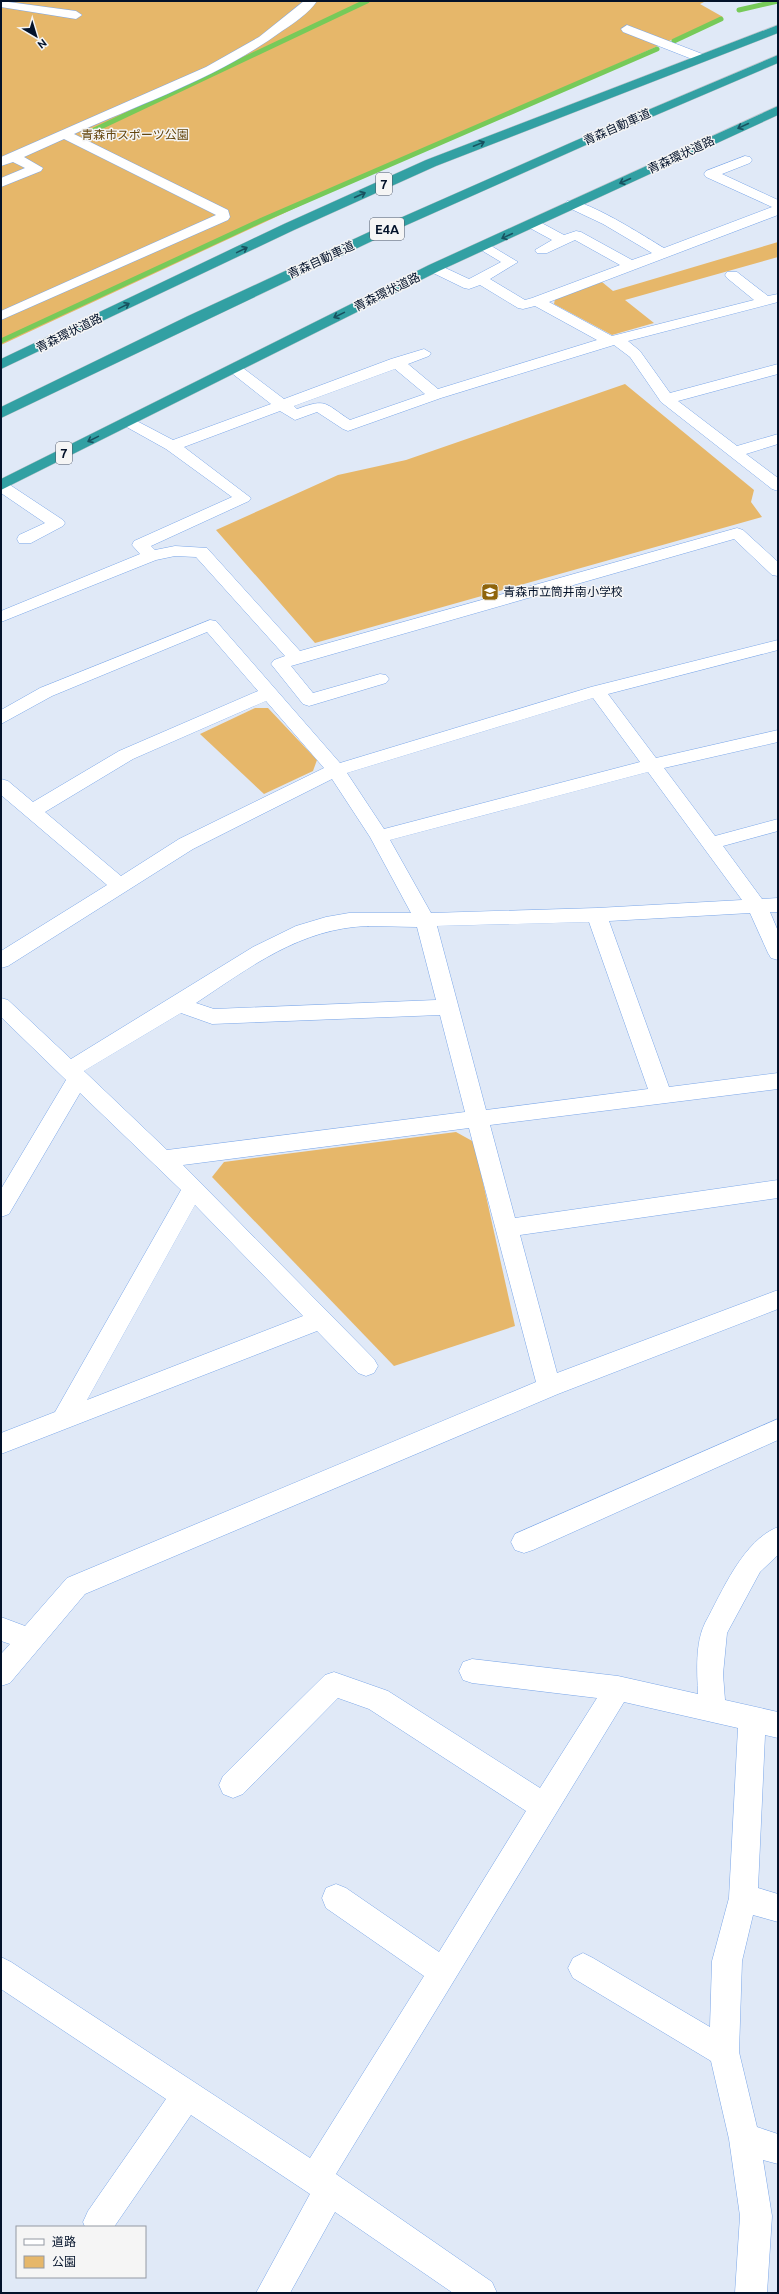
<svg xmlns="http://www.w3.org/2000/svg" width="779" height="2294" font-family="Ubuntu,'Noto Sans JP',sans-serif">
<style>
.green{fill:#e6b76a}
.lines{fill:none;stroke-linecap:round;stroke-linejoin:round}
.stream{stroke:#77ca59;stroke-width:5}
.minor-casing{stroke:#7ba7e9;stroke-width:1}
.highway-casing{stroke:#c3c6cc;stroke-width:1}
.minor{fill:#fff;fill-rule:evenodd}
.highway{fill:#32a0a3;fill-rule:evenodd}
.oneway{stroke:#185260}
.labels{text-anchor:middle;stroke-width:3;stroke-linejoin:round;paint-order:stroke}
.far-street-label{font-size:12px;fill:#03122a;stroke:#f5f5f5}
.far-park-label{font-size:12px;fill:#64460e;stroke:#f5f5f5}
.far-poi-label{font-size:12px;fill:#03122a;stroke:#f5f5f5;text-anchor:start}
.shield{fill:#f5f5f5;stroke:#4c5667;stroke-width:1}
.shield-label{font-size:13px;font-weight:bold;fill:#03122a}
</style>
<rect width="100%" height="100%" fill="#e0e9f7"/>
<g class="green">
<path d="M1,1H706L700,4L723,17L323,195L1,345Z"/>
<path d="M778,242V257L625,300L654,323L612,335L554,304L555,299L602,282L613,291Z"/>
<path d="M625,384L754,490L751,502L762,517L315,643L216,530L338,475L406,460Z"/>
<path d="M255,708H268L317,760L313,771L264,794L200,734Z"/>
<path d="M456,1132L474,1142L515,1326L394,1366L212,1177L224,1162Z"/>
</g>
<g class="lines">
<g class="stream">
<path d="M739,10L778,1"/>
<path d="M674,41L721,19"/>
<path d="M90,132L367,1"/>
<path d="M1,341L262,220L657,49"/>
</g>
<defs>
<g id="minor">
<path d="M1,1L76,11L82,15L76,19L1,7Z"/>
<path d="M304,1H317C309,13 294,23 282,31C219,77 145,102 74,134L228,210L230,217L228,220L1,320V311L216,215L64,139L24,157L43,168L41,171L1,187V178L25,168L13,162L1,166V157L206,67L259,37Z"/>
<path d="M627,25L705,55L707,58L705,61H697L623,32L621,29Z"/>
<path d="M745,156L750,157L752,160L750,163L722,174L778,200V215L549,302L612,336L754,300L727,278L725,275L727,272H737L768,296L778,294V302L628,341L640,351L670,393L778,364V374L678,401L737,446L778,434V444L746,454L778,478V491L772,489L661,402L630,357L614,345L441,398L348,431L343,429L317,412L295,420L280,411L184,447L251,498L249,501L151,546L155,550L175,546L207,548L300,651L737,528L743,530L778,562V576L772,575L734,539L291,666L313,693L380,674L386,675L389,679L386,683L309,706L303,704L271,664L274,660L285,656L196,557L175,556L156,560L1,622V611L140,554L132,545L134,541L232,497L166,449L123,425L120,422L123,419H133L173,440L271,404L229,371L226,368L234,363L239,365L284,399L391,359L424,349L431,353L429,356L408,364L438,389L597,340L535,306L523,309L518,308L480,285L469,289L464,288L429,271L427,268L434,264L439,265L469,279L501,262L476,247L478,244H488L518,262L490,279L525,300L532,298L620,265L575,240L547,253H537L535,250L552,240L528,227L526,224L528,221H538L564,235L576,231L581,232L632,260L652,253L603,224L567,207L565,204L567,201C584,197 647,238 664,248L772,207L706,177L704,174L706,171ZM395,369L425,394L350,420C324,403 327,398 297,409L294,406Z"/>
<path d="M1,481L7,483L63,520L65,523L63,526L31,543H19L17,539L19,535L45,523L1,493Z"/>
<path d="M210,620L216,621L340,763L591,687L778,640V650L608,694L656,758L778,730V742L664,768L715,836L778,819V831L723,846L762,899L778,898V912H770L778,931V960L771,958L768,953L750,913L609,921L669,1087L778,1073V1089L490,1125L515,1218L778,1180V1198L520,1235L557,1373L778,1290V1309L558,1394L85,1594L10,1683L1,1686V1654L10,1644L1,1641V1617L25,1626L67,1578L536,1382L469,1128L183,1165L374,1359L378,1366L374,1373L366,1376L358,1373L317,1331L1,1454V1433L55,1412L181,1190L80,1093L9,1214L1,1217V1189L66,1080L1,1017V998L8,1000L71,1059L253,947L296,926L326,917L349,913H411L370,837L332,779L193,849L8,966L1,968V951L107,885L1,795V779L8,781L33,802L119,751L258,691L207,632L52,696L1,724V710L40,688ZM593,698L640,762L384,829L347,773ZM266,701L324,768L179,839L121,876L45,812L133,759ZM648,772L742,900L597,908L431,913L390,840ZM589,922L648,1089L486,1110L437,926ZM368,926L417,927L436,1000L214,1009L196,1003C250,967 301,928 368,926ZM181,1013L212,1024L440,1015L465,1112L167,1150L84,1071ZM195,1205L303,1316L87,1400Z"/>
<path d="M778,1419V1440L533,1550L524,1553L515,1550L511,1542L515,1534Z"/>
<path d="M778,1527V1555L760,1572L727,1633L723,1674L725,1700L778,1712V1738L765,1735L758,1888L778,1894V1922L753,1915L742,1961L739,2052L757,2127L778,2134V2164L763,2160L772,2216L767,2293H735L740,2216L729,2139L711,2061L573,1978L568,1968L573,1958L583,1953L593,1958L710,2027L712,1961L729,1898L738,1728L624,1702L336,2174L492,2282L497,2293H453L335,2212L290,2293H256L310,2194L191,2115L114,2227H85L83,2222L88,2211L166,2099L1,1989V1957L11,1962L310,2158L424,1976L326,1908L322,1898L326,1888L336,1884L346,1888L439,1952L526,1811L369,1709L338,1698L243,1794L233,1798L223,1794L219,1785L223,1776L325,1675L334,1672L388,1691L540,1788L597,1698L472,1683L463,1680L459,1671L463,1662L472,1659L618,1676L698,1694C697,1672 695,1643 705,1623C722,1592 743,1540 778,1527Z"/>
</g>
<g id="highway">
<path d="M778,25V33L436,166L294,230L1,369V359L284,224L426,160Z"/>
<path d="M778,55V63L586,145L391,232L1,418V407L188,316L382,226L577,140Z"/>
<path d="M778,106V115L439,271L1,490V479L429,265Z"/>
</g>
</defs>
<use href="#minor" class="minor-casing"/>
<use href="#highway" class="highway-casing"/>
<use href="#minor" class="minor"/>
<use href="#highway" class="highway"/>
</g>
<defs><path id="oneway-shaft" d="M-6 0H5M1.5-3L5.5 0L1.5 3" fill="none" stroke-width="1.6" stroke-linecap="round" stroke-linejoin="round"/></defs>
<g class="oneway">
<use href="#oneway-shaft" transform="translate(743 126) rotate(155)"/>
<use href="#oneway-shaft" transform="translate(479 144) rotate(-22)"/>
<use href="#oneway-shaft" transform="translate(625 181) rotate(156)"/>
<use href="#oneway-shaft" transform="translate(360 195) rotate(-24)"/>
<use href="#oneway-shaft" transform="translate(507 236) rotate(155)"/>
<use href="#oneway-shaft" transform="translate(242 250) rotate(-26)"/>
<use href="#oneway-shaft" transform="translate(124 306) rotate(-26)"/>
<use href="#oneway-shaft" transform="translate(339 315) rotate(154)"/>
<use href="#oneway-shaft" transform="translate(93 439) rotate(154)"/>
</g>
<defs>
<symbol id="school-square" viewBox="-11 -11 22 22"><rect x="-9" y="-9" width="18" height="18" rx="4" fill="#8f640b" stroke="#f5f5f5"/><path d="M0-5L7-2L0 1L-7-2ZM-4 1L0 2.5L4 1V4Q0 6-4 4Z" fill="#fff"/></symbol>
</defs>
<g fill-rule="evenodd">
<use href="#school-square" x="480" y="582" width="20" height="20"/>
</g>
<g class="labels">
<g class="far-street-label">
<text transform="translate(617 127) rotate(-24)" y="4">青森自動車道</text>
<text transform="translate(681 155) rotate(-25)" y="4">青森環状道路</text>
<text transform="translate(321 260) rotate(-25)" y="4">青森自動車道</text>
<text transform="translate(387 292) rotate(-26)" y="4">青森環状道路</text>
<text transform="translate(69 333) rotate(-26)" y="4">青森環状道路</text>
</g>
<g class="far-park-label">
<text x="135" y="139">青森市スポーツ公園</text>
</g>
<g class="far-poi-label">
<text x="503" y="596">青森市立筒井南小学校</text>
</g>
<g class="shield">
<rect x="376" y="173" width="16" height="22" rx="3"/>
<rect x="370" y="218" width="34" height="22" rx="3"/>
<rect x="56" y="442" width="16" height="22" rx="3"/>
</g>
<g class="shield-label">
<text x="384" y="189">7</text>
<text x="387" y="234">E4A</text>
<text x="64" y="458">7</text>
</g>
</g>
<rect width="779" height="2294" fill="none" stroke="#03122a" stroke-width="4"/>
<rect x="16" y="2226" width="130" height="52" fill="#f5f5f5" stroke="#949aa4"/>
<rect x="24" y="2239" width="20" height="6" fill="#ffffff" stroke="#949aa4"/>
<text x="52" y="2246" font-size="12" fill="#03122a">道路</text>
<rect x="24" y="2256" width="20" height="12" fill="#e6b76a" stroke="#949aa4"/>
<text x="52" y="2266" font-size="12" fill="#03122a">公園</text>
<g transform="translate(36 36) rotate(142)" stroke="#f5f5f5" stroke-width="3" paint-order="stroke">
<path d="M0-3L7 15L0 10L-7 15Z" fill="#03122a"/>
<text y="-6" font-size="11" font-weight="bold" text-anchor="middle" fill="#03122a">N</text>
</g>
</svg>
